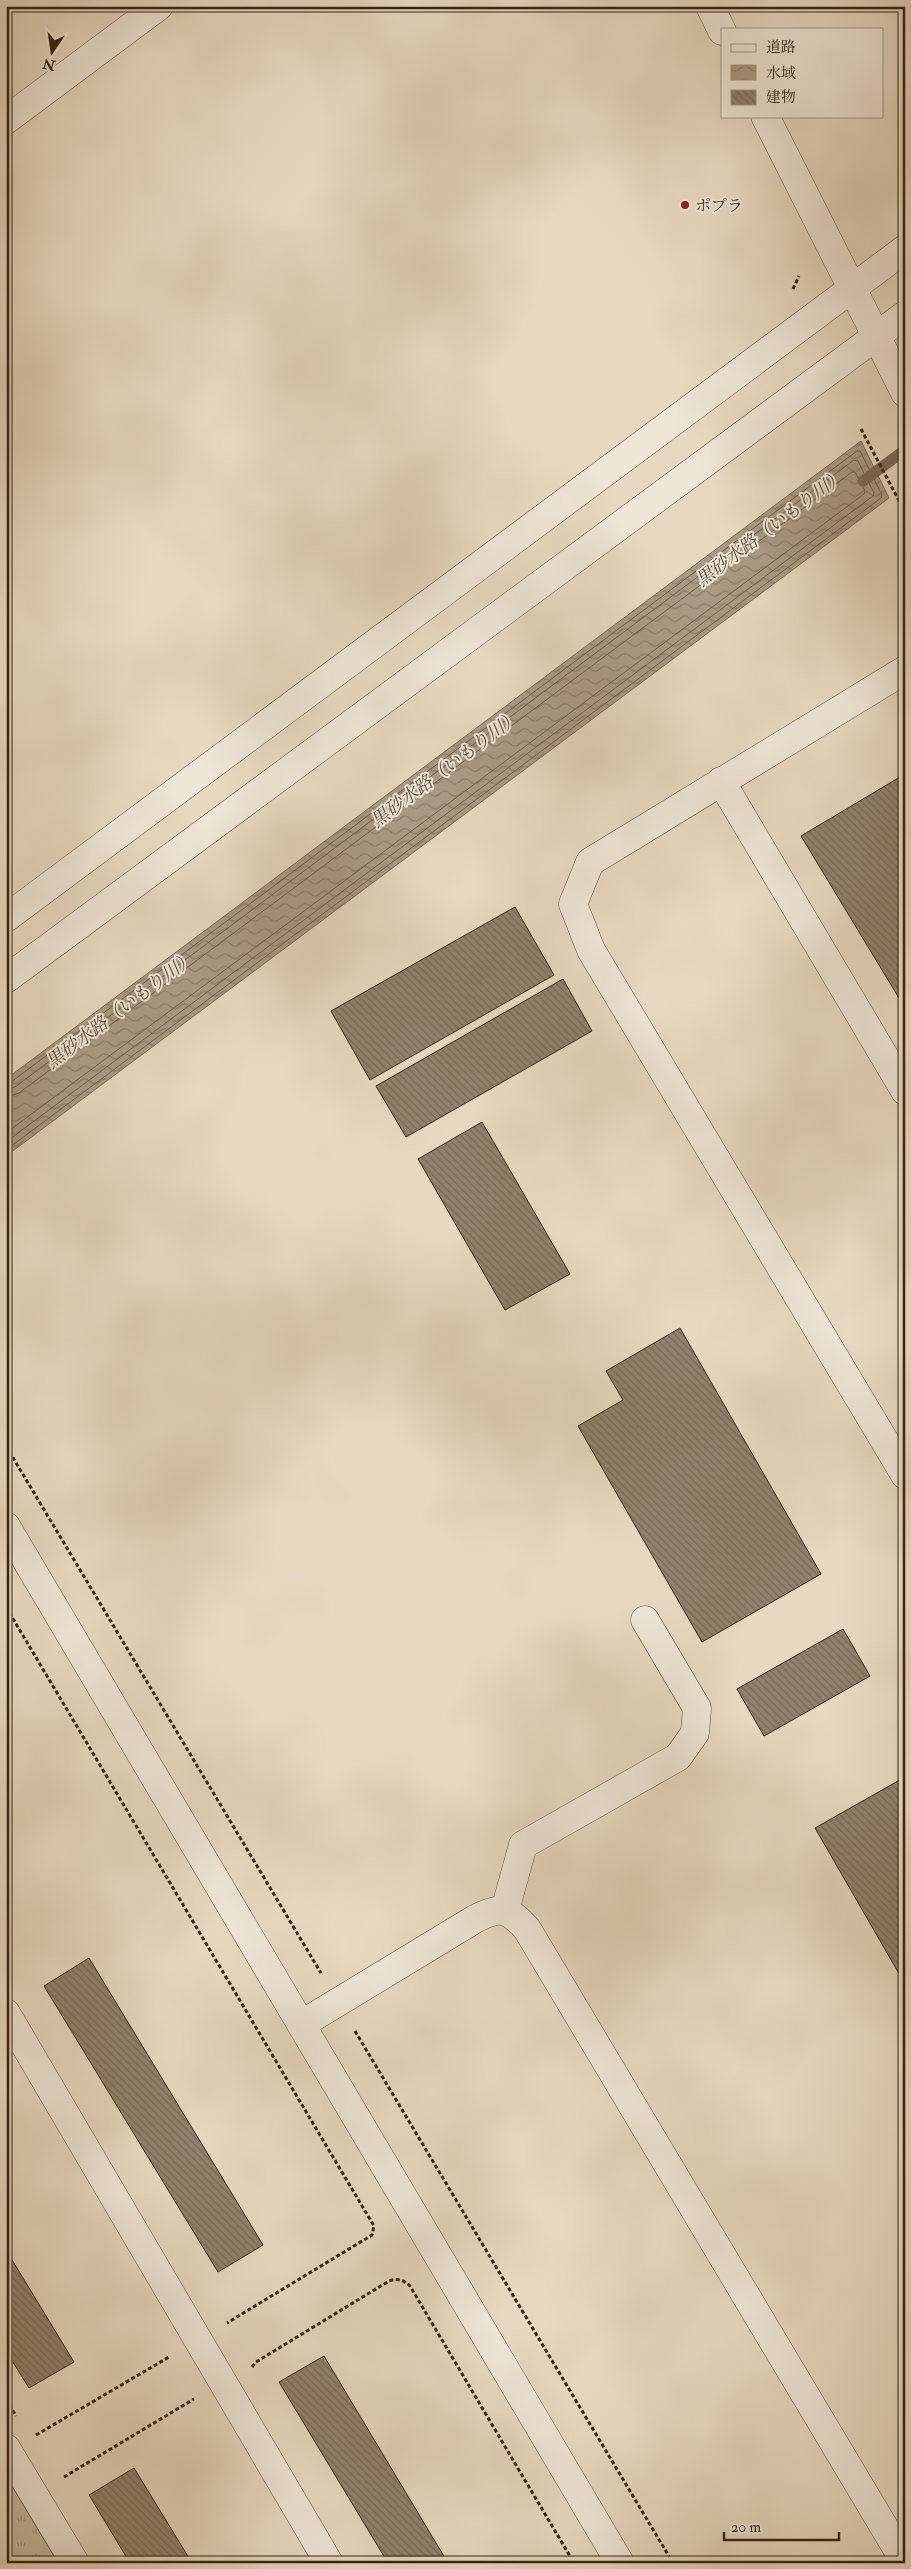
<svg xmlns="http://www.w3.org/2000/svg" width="911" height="2569" font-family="'IM FELL Double Pica','Noto Serif JP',serif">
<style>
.park{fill:url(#park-tufts);stroke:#7e6e5b}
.water{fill:url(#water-waves);stroke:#7a6b58}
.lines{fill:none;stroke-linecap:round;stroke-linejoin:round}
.shore{stroke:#6e5f4c;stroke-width:1}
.stream{stroke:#7a6b58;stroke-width:11}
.building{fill:url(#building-back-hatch);stroke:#332313}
.minor-casing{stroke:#60503e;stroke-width:29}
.path{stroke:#332313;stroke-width:3;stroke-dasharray:4 2.5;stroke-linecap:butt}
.minor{stroke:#efe6d7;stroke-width:28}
.poi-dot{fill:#8f2418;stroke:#efe6d7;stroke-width:2}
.labels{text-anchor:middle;stroke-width:4;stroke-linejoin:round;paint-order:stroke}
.poi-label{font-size:16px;fill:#332313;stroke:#efe6d7;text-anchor:start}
.water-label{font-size:18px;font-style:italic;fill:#5d4d3b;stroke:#efe6d7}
</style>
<defs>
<pattern id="park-tufts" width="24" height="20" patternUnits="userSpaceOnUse" patternTransform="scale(1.25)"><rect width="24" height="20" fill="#c8baa3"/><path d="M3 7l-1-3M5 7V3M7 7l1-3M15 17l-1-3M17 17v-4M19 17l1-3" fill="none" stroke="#a39784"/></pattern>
<pattern id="water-waves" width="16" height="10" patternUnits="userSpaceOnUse" patternTransform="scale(1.25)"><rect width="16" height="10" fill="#aa9b86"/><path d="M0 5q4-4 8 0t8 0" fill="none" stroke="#8b7e6c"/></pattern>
<pattern id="building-back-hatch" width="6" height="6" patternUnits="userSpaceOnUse" patternTransform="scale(1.25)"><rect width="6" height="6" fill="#91826d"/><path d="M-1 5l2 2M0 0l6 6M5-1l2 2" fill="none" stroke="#776a58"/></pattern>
</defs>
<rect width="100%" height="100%" fill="#e7d9c1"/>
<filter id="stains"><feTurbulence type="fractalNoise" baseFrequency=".004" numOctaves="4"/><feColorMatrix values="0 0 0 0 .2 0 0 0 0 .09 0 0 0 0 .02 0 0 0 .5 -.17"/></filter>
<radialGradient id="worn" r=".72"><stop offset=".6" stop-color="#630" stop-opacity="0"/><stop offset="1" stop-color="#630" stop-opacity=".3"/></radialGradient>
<path class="park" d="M6,2476L58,2563H6Z"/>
<path class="water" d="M861,441L889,498L6,1156V1079Z"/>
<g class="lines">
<g class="shore">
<path d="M6,1083L11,1082L857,451H860L882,495L881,498L6,1150"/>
<path d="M6,1089L15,1087L854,460L858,461L874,493L873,496L6,1142"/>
<path d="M6,1097L19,1093L852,472H855L865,491L864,494L6,1133"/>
</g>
<path class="stream" d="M863,481L905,450"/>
</g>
<g class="building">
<path d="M905,774V1008L801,836Z"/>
<path d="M515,907L554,975L370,1080L331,1011Z"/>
<path d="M563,979L592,1031L406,1137L376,1086Z"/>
<path d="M482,1122L570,1274L505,1310L418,1159Z"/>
<path d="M680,1328L821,1574L702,1642L578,1426L623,1400L606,1371Z"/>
<path d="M843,1629L870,1676L764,1736L737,1689Z"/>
<path d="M905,1777V1984L815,1828Z"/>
<path d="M89,1958L263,2245L218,2272L44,1986Z"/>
<path d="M6,2250L74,2362L29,2388L6,2351Z"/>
<path d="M324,2356L448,2563H388L279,2382Z"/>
<path d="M134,2468L192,2563H130L89,2495Z"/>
</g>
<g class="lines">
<defs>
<g id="minor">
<path d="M710,6L722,31"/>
<path d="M765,116L905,393"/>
<path d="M6,120L159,6"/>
<path d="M905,670L590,862L573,904L591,950L905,1475"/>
<path d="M721,781L905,1091"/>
<path d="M6,918L905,249"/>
<path d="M6,979L905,315"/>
<path d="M6,1526L620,2563"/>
<path d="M505,1910L523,1845L678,1757L695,1733L697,1708L645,1620"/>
<path d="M6,2013L329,2563"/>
<path d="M302,2024L475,1919C500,1906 508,1908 527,1929L905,2562"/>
<path d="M6,2448L75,2563"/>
</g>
</defs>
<use href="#minor" class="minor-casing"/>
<g class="path">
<path d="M793,289L799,276"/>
<path d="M861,429L905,512"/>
<path d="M6,1446L321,1973"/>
<path d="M6,1607L374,2226L372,2235L227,2323"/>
<path d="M355,2031L673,2563"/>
<path d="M252,2367L256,2362L389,2281C397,2278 404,2280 410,2286L574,2563"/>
<path d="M6,2399L16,2416"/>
<path d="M36,2435L169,2357"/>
<path d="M64,2477L194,2399"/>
</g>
<use href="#minor" class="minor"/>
</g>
<circle class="poi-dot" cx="685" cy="205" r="5"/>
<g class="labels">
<g class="poi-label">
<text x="695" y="211">ポプラ</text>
</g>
<g class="water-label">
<text transform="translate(770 528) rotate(-37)" y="6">黒砂水路（いもり川）</text>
<text transform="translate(445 769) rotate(-37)" y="6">黒砂水路（いもり川）</text>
<text transform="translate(120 1010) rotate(-37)" y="6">黒砂水路（いもり川）</text>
</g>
</g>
<rect width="911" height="2569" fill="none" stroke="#e7d9c1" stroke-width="25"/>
<rect x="8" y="8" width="896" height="2554" fill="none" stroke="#332313" stroke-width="2.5"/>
<rect x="12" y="12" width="886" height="2544" fill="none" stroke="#332313"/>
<rect x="721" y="28" width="162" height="90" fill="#efe6d7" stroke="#a49889"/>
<rect x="731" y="44" width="25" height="8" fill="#efe6d7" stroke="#a49889"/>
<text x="766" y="52" font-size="15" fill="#332313">道路</text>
<rect x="731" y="65" width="25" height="15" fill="url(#water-waves)" stroke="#a49889"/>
<text x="766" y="78" font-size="15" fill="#332313">水域</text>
<rect x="731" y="90" width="25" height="15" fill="url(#building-back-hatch)" stroke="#a49889"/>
<text x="766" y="102" font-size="15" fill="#332313">建物</text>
<g transform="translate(52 52) rotate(193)" stroke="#efe6d7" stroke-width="4" paint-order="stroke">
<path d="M0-4L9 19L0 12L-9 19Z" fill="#332313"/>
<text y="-8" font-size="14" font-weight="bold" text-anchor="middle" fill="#332313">N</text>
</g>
<path d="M724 2532v8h115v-8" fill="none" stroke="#332313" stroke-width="2.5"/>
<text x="731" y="2532" font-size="15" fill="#332313" stroke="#efe6d7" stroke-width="4" paint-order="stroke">20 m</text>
<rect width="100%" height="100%" filter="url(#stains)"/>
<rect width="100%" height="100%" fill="url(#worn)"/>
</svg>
